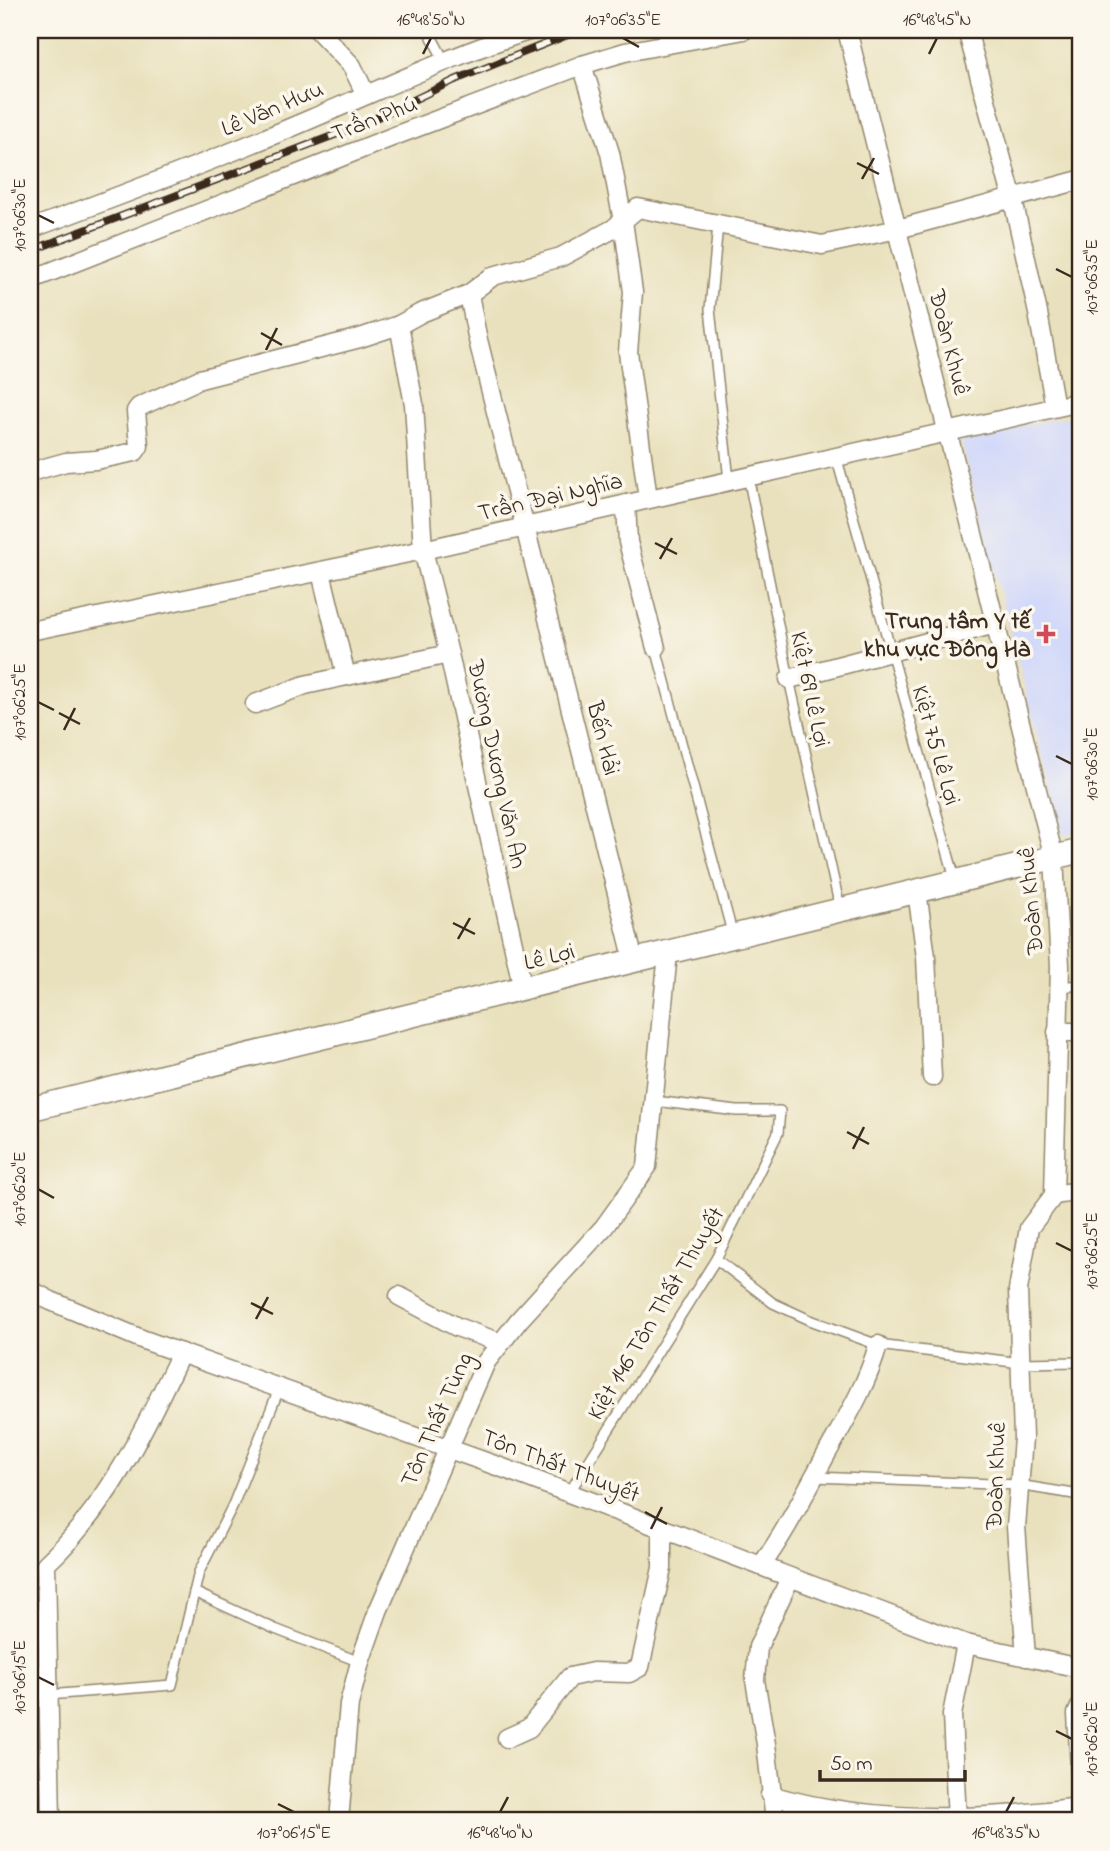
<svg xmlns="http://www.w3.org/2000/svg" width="1110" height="1851" font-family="'Indie Flower',sans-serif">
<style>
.built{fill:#d3d9f9}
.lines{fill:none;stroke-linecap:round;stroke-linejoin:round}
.service-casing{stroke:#92866e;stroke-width:12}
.minor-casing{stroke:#92866e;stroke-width:21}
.tertiary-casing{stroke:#92866e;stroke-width:26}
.service{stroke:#fff;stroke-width:9}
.minor{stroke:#fff;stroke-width:18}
.tertiary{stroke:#fff;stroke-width:23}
.rail-casing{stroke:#3b2a1e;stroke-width:8}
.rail{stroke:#fbf7ec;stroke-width:5;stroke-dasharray:16;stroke-linecap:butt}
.ticks{fill:none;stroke:#3b2a1e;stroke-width:2.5}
.poi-dot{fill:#d1495b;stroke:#fbf7ec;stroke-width:2.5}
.labels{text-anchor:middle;stroke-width:7;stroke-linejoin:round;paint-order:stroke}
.street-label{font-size:24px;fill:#3b2a1e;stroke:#fbf7ec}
.poi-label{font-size:24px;font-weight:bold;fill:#3b2a1e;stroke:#fbf7ec;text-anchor:end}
.neatline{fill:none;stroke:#3b2a1e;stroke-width:2.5}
.ticks-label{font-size:18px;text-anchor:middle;fill:#3b2a1e}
</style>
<rect width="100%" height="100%" fill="#fbf7ec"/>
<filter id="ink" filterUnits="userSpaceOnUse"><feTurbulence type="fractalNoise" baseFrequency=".0143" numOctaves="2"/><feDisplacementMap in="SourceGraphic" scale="14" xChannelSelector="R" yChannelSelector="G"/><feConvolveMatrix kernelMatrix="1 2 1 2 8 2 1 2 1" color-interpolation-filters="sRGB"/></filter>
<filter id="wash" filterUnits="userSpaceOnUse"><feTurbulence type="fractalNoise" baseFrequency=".00686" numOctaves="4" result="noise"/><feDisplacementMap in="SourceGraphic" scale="28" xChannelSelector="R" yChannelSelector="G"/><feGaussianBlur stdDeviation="1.57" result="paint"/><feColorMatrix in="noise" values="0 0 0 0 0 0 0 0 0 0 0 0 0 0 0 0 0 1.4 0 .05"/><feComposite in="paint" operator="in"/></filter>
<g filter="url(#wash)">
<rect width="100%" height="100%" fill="#e9e1bd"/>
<path class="built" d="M1080,414V831L1063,835L960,438Z"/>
</g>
<g filter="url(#ink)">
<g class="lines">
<defs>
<g id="service">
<path d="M428,30L444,60"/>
<path d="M718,225L710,309L729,480"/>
<path d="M836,456L956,882"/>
<path d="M748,476L789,679L840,908"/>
<path d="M656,648L733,936"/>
<path d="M1059,987L1080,985"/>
<path d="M716,1259L773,1303L810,1320L878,1345L1021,1363L1080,1362"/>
<path d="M814,1477L1018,1485L1080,1495"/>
<path d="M569,1493L716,1259L778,1133L780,1111H737L654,1101"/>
<path d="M194,1592L275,1629L360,1662"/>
<path d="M30,1630H47"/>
<path d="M48,1695L172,1685L199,1572L233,1505L279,1389"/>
</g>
<g id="minor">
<path d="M318,30L352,66L366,95"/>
<path d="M847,30L1054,858L1060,966L1054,1195L1029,1228L1018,1290L1023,1438L1016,1527L1026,1657"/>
<path d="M967,30L1013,200L1038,313L1055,407"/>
<path d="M582,65L610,153L623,221L633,292L628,352L648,499"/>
<path d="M30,229C125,194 218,159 311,119C385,88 456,53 532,30"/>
<path d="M30,280L397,135L582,65L625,52L744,30"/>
<path d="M399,325L414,404L423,550L449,654L523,989"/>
<path d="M30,472L66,462L96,460L135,452L139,446L136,411L139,407L200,379L360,338L399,325L421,313L469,294"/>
<path d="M626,504L628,542L656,648"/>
<path d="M321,572L346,676"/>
<path d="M30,631L423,550L1080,402"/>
<path d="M789,679L995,624"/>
<path d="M255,704L305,685L449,654"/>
<path d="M917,891L926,957L932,1077"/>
<path d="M634,961L477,336L469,294L493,276L561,257L613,229L638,208L822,245L898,229L1080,180"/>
<path d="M1057,1032H1080"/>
<path d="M1054,1195L1080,1191"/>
<path d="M30,1290L51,1301L144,1340L511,1471L966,1644L1080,1668"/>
<path d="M399,1296L457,1327L501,1343"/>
<path d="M761,1566C787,1530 806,1491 827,1453C846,1419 868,1383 878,1345"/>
<path d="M1080,1707L1077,1714L1080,1770"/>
<path d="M507,1738L529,1728L570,1677L593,1672L629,1673L640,1667L662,1568V1529"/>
<path d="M770,1795C869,1824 979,1821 1080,1807"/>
<path d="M51,1821L46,1564C108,1507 145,1428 181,1353"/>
<path d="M339,1821L349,1704L360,1662L378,1611L486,1362L519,1320L604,1227L647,1167L668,953"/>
<path d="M775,1821L766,1744L755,1680L758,1647L790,1578"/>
<path d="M957,1821L952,1715L966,1644"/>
</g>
<path id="tertiary" d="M30,1109L1080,851"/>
</defs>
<use href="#service" class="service-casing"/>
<use href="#minor" class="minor-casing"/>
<use href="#tertiary" class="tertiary-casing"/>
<use href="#service" class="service"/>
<use href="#minor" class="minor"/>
<use href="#tertiary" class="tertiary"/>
<defs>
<path id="rail" d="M30,251L361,125L455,80L580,30"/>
</defs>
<use href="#rail" class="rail-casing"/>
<use href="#rail" class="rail"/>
</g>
</g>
<path class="ticks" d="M623,38L639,47M423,54L431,38M929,54L937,38M857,163L879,174M862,179L874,158M38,215L54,223M1056,269L1072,277M261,333L282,345M266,350L277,328M655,543L677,554M660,559L672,538M38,702L54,710M59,713L80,724M64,730L75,708M1056,756L1072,764M453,923L475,934M458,939L470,918M847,1132L869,1144M853,1149L864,1127M38,1189L54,1198M1056,1243L1072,1251M251,1303L273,1314M256,1319L268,1297M645,1512L667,1524M651,1529L662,1507M38,1677L54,1685M1056,1731L1072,1739M278,1804L294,1812M500,1812L508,1797M1006,1812L1014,1797"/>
<path class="poi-dot" d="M1042.5 623.5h7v7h7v7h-7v7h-7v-7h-7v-7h7z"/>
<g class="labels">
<g class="street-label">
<text transform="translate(272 108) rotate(-23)" y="8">Lê Văn Hưu</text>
<text transform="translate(374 118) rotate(-21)" y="8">Trần Phú</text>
<text transform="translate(950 342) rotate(76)" y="8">Đoàn Khuê</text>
<text transform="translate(550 496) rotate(-13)" y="8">Trần Đại Nghĩa</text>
<text transform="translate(811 689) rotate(78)" y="8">Kiệt 69 Lê Lợi</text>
<text transform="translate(604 738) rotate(76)" y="8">Bến Hải</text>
<text transform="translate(937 745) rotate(74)" y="8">Kiệt 75 Lê Lợi</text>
<text transform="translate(498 764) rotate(78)" y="8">Đường Dương Văn An</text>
<text transform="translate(1030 901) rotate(-95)" y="8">Đoàn Khuê</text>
<text transform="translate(549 956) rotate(-14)" y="8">Lê Lợi</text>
<text transform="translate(655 1313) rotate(-59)" y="8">Kiệt 146 Tôn Thất Thuyết</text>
<text transform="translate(436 1419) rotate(-66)" y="8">Tôn Thất Tùng</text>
<text transform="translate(561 1465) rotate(21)" y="8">Tôn Thất Thuyết</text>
<text transform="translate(995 1476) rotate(-88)" y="8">Đoàn Khuê</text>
</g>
<g class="poi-label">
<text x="1030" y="628">Trung tâm Y tế<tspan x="1030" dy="28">khu vực Đông Hà</tspan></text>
</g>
</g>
<rect width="1110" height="1851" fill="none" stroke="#fbf7ec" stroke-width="77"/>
<path d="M820 1770v10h145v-10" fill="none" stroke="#3b2a1e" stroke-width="3.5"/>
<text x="830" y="1770" font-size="21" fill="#3b2a1e" stroke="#fbf7ec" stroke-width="5" paint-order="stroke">50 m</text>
<rect x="38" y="38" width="1034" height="1774" class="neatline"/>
<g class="ticks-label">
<text x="431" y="25">16°48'50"N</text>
<text x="623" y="25">107°06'35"E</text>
<text x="937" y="25">16°48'45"N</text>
<text transform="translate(19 215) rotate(-90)" y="6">107°06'30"E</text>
<text transform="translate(1091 277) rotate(-90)" y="6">107°06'35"E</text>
<text transform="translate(19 702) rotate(-90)" y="6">107°06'25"E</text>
<text transform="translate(1091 764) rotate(-90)" y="6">107°06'30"E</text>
<text transform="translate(19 1189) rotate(-90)" y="6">107°06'20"E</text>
<text transform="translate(1091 1251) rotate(-90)" y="6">107°06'25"E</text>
<text transform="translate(19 1677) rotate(-90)" y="6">107°06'15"E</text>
<text transform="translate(1091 1739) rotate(-90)" y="6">107°06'20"E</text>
<text x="294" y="1838">107°06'15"E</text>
<text x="500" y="1838">16°48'40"N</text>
<text x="1006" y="1838">16°48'35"N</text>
</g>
</svg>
